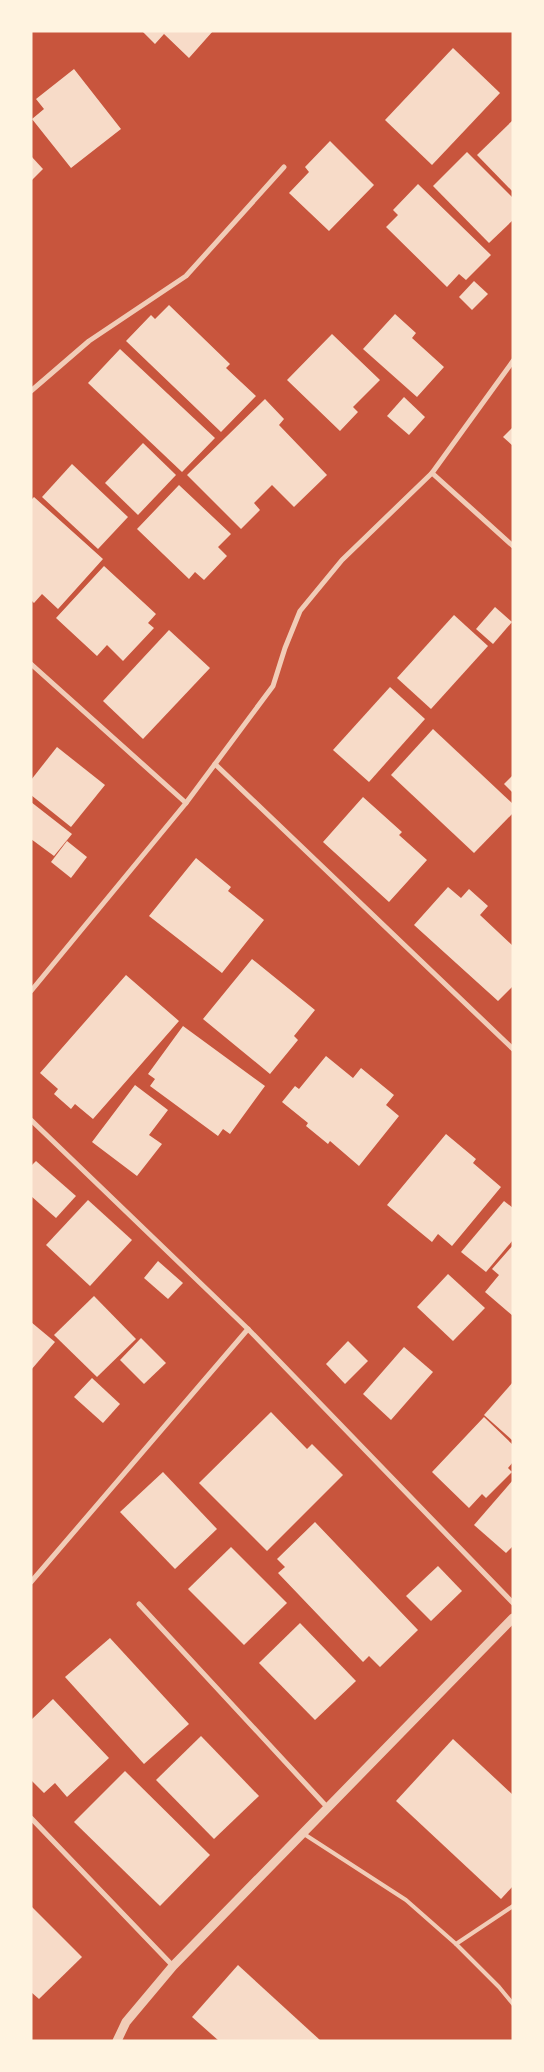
<svg xmlns="http://www.w3.org/2000/svg" width="544" height="2072" font-family="'Alegreya Sans',sans-serif">
<style>
.building{fill:#f7dbc8}
.lines{fill:none;stroke-linecap:round;stroke-linejoin:round}
.service{stroke:#f1ccb7;stroke-width:4}
.minor{stroke:#f1ccb7;stroke-width:5}
.tertiary{stroke:#f1ccb7;stroke-width:9}
</style>
<rect width="100%" height="100%" fill="#c8553d"/>
<g class="building">
<path d="M142,31H213L189,58L164,34L155,44Z"/>
<path d="M453,48L500,93L432,165L385,120Z"/>
<path d="M74,69L121,129L71,168L32,119L44,109L36,99Z"/>
<path d="M513,120V192L477,155Z"/>
<path d="M330,141L374,185L329,231L289,193L309,172L305,167Z"/>
<path d="M467,152L513,198V220L489,243L433,186Z"/>
<path d="M31,156L43,169L31,181Z"/>
<path d="M418,184L491,255L466,280L459,274L447,287L386,227L398,215L393,210Z"/>
<path d="M474,281L488,294L472,310L459,297Z"/>
<path d="M169,305L230,364L226,368L256,396L221,432L126,341L151,315L155,319Z"/>
<path d="M395,314L416,333L412,338L444,367L417,397L363,349Z"/>
<path d="M332,334L380,380L353,407L358,412L340,431L287,380Z"/>
<path d="M120,349L215,438L182,472L88,383Z"/>
<path d="M404,397L425,417L409,435L387,416Z"/>
<path d="M265,399L284,419L279,425L327,475L294,507L272,485L254,503L260,510L241,529L187,475Z"/>
<path d="M513,427V446L503,437Z"/>
<path d="M143,443L176,475L138,515L105,483Z"/>
<path d="M72,464L128,517L98,549L42,497Z"/>
<path d="M179,485L231,534L218,547L227,556L204,580L195,572L189,579L137,529Z"/>
<path d="M34,497L103,559L58,609L42,594L34,603L31,600V500Z"/>
<path d="M104,566L156,614L148,623L154,628L123,661L107,645L97,656L56,618Z"/>
<path d="M495,607L512,622L493,644L476,629Z"/>
<path d="M454,615L488,646L431,709L397,678Z"/>
<path d="M169,630L210,668L143,739L103,701Z"/>
<path d="M390,687L425,719L369,782L333,750Z"/>
<path d="M433,729L513,804V813L474,853L391,775Z"/>
<path d="M57,747L105,785L71,827L31,795V780Z"/>
<path d="M513,775V793L504,784Z"/>
<path d="M363,797L402,832L399,835L427,860L389,902L323,842Z"/>
<path d="M31,802L72,834L54,856L31,839Z"/>
<path d="M67,841L87,857L71,878L51,862Z"/>
<path d="M196,858L231,887L228,891L264,920L222,973L149,916Z"/>
<path d="M448,887L461,898L469,889L488,906L480,915L513,946V986L498,1001L414,925Z"/>
<path d="M252,959L315,1010L294,1036L298,1040L270,1074L203,1019Z"/>
<path d="M126,975L179,1021L93,1119L75,1104L71,1109L54,1094L58,1089L40,1073Z"/>
<path d="M183,1026L265,1086L230,1134L223,1129L218,1136L150,1086L155,1079L148,1074Z"/>
<path d="M326,1056L353,1078L361,1068L394,1095L386,1105L399,1116L359,1166L330,1141L328,1144L306,1126L308,1123L282,1102L295,1086L299,1089Z"/>
<path d="M135,1085L168,1110L149,1135L162,1144L137,1176L92,1142Z"/>
<path d="M446,1134L476,1159L473,1163L501,1187L452,1246L438,1234L432,1242L387,1205Z"/>
<path d="M36,1161L76,1196L56,1218L31,1196V1166Z"/>
<path d="M88,1200L132,1240L90,1286L46,1245Z"/>
<path d="M504,1201L513,1208V1240L486,1272L461,1252Z"/>
<path d="M513,1245V1316L485,1292L499,1275L492,1269Z"/>
<path d="M158,1261L183,1283L168,1299L144,1278Z"/>
<path d="M448,1274L485,1308L453,1341L417,1307Z"/>
<path d="M94,1296L136,1339L97,1377L54,1335Z"/>
<path d="M31,1322L55,1342L31,1370Z"/>
<path d="M141,1338L166,1363L144,1384L120,1360Z"/>
<path d="M348,1341L368,1361L345,1384L326,1364Z"/>
<path d="M404,1347L433,1372L391,1420L363,1394Z"/>
<path d="M92,1378L120,1404L103,1423L74,1397Z"/>
<path d="M513,1382V1441L484,1415Z"/>
<path d="M271,1412L307,1449L312,1444L343,1475L267,1551L199,1483Z"/>
<path d="M484,1417L513,1445V1462L508,1468L512,1472L486,1498L482,1494L469,1508L432,1472Z"/>
<path d="M163,1472L217,1529L175,1569L120,1512Z"/>
<path d="M513,1480V1546L506,1553L474,1525Z"/>
<path d="M315,1522L418,1630L380,1667L369,1656L363,1662L278,1573L285,1567L277,1559Z"/>
<path d="M231,1547L287,1603L244,1645L188,1589Z"/>
<path d="M438,1566L462,1591L431,1621L406,1596Z"/>
<path d="M300,1623L356,1681L315,1720L259,1663Z"/>
<path d="M110,1638L189,1724L144,1764L65,1677Z"/>
<path d="M53,1699L109,1758L67,1797L55,1783L44,1793L31,1780V1720Z"/>
<path d="M201,1736L259,1796L214,1839L156,1780Z"/>
<path d="M453,1739L513,1795V1886L501,1899L396,1801Z"/>
<path d="M125,1771L210,1855L160,1906L74,1822Z"/>
<path d="M31,1906L82,1957L39,1999L31,1992Z"/>
<path d="M238,1965L321,2041H219L192,2017Z"/>
</g>
<g class="lines">
<g class="service">
<path d="M304,1834L406,1900L456,1944L513,1906"/>
<path d="M456,1944L499,1987L513,2004"/>
</g>
<g class="minor">
<path d="M31,391L89,341L186,276L284,167"/>
<path d="M432,473L513,546"/>
<path d="M31,664L186,803"/>
<path d="M215,764L513,1049"/>
<path d="M31,991L186,803L273,686L285,648L300,611L342,560L432,473L513,361"/>
<path d="M31,1120L248,1329L513,1603"/>
<path d="M31,1582L248,1329"/>
<path d="M139,1604L327,1807"/>
<path d="M31,1818L173,1966"/>
</g>
<path class="tertiary" d="M117,2041L126,2022L173,1966L513,1618"/>
</g>
<rect width="544" height="2072" fill="none" stroke="#fff3e0" stroke-width="65"/>
</svg>
